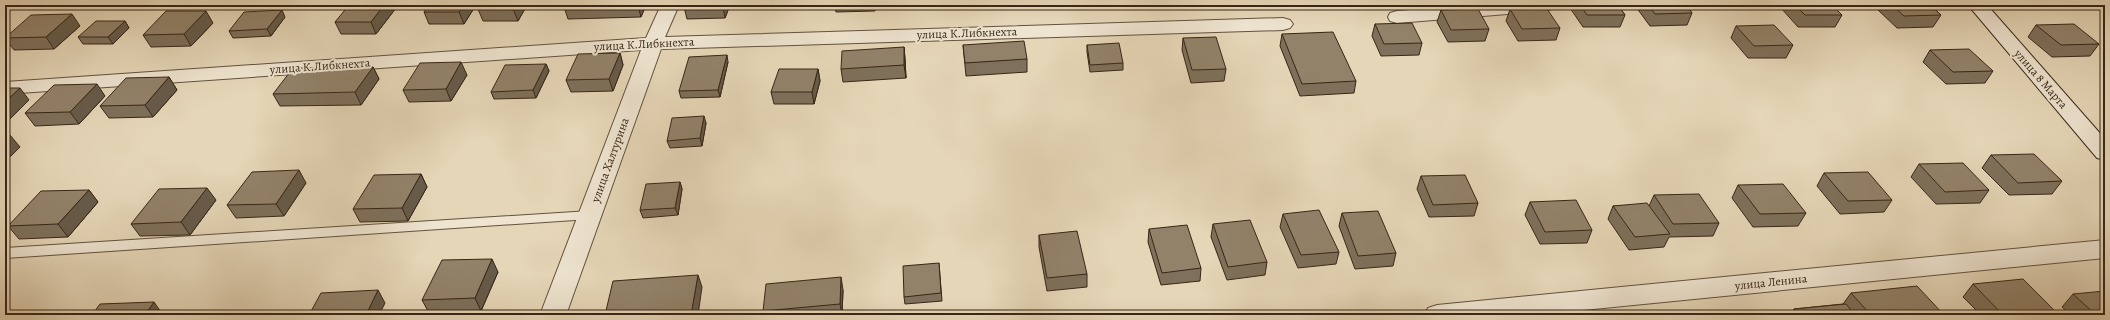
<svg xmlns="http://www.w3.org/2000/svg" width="2110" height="320" font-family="Alegreya,serif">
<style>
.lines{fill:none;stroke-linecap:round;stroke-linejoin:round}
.service-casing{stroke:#63523e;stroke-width:2}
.minor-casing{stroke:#63523e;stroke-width:2}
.secondary-casing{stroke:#382616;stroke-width:2}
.service{fill:#eee4d0;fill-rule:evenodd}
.minor{fill:#eee4d0;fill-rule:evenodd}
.secondary{fill:#eee4d0;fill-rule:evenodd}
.wall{fill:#7e705b;stroke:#382616}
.shaded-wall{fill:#665b4a;stroke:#382616}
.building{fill:#92826a;stroke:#382616}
.labels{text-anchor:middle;stroke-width:4;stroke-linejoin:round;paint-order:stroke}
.street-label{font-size:12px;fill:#382616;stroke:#eee4d0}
</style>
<rect width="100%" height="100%" fill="#e5d6b7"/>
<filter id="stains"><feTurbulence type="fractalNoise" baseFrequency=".005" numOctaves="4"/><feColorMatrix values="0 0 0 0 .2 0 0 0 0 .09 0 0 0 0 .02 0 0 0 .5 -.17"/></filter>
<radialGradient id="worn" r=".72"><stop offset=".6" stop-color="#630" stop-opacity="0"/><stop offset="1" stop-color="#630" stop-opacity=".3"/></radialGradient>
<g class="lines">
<defs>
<path id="service" d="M590,211L594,212L596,215L594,218L590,219L5,258V248Z"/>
<g id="minor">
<path d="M661,5H679L665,37L1283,18L1290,20L1293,24L1290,28L1283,30L661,49L566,315H540L641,50L5,94V82L646,38Z"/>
<path d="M1476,5H1554L1552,9L1545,11L1397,23L1390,21L1388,17L1390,13L1397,11Z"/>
<path d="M2105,240V258L1533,315H1424L1428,308L1437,305Z"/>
</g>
<path id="secondary" d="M1968,5H1987L2105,139V160L2097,158Z"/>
</defs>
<use href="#service" class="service-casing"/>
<use href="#minor" class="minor-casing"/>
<use href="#secondary" class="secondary-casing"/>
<use href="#service" class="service"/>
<use href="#minor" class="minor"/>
<use href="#secondary" class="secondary"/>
</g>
<g class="wall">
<path d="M476,5L464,24H429L424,12Z"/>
<path d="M527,5L518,21H483L478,9Z"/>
<path d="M564,5H646L641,17L568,19L564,7Z"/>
<path d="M730,5L725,18L687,19L684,7Z"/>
<path d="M835,5H875V11L836,12Z"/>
<path d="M947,5H995V7L947,8Z"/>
<path d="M1571,5H1618L1625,15L1620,27H1583L1570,8Z"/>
<path d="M1636,5H1686L1692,13L1687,25L1650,26L1636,7Z"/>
<path d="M1782,5H1832L1842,15L1835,27H1798L1781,8Z"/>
<path d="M1879,5H1930L1941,15L1933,27L1897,28L1877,9Z"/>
<path d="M396,8L376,34H341L335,22Z"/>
<path d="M1510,9L1560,28L1556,40L1518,41L1506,21Z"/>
<path d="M1441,10L1489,29L1485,41L1448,42L1437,22Z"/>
<path d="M285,17L271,36L233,38L229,31Z"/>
<path d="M125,21L129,28L113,44H83L78,37Z"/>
<path d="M213,23L191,46L151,47L143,35Z"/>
<path d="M1375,24L1422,43L1419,55L1381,56L1372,36Z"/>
<path d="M2036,25L2099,44L2090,56L2052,57L2028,37Z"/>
<path d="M80,26L54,49L14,50L5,38Z"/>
<path d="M1736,26L1793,45L1786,58H1748L1731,38Z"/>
<path d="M1282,34L1356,81L1354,93L1300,96L1280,46Z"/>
<path d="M1183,38L1226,69L1224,81L1191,83L1182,50Z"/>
<path d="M963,45L1027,59V72L966,76Z"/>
<path d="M1087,45L1123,63V70L1090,72L1087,52Z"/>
<path d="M904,47L905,59L906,78L843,82L841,69Z"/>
<path d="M1930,50L1993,71L1985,83L1946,84L1923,62Z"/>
<path d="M620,53L623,65L613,91L571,92L566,80Z"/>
<path d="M728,62L720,97L681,98L679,91Z"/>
<path d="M546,64L549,71L536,98L494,99L491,92Z"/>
<path d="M373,67L379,79L361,105L280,106L273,94Z"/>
<path d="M818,69L820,81L814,104H774L771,92Z"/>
<path d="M467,75L451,101L409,102L403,90Z"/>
<path d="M169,77L177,90L153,117L109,118L100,106Z"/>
<path d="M105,96L79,124L35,126L25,113Z"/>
<path d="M706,123L702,146L670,148L667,141Z"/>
<path d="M1991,155L2062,181L2052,194L2009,195L1982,168Z"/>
<path d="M1919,164L1989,190L1980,203L1936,204L1911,177Z"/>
<path d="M1824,173L1892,200L1884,212L1840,214L1817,186Z"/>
<path d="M421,174L427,187L408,221L360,222L353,209Z"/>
<path d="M1421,176L1478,203L1474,216L1429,217L1417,189Z"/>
<path d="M680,182L682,189L678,215L643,218L640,210Z"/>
<path d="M306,183L284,216L236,218L227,205Z"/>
<path d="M1738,185L1806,213L1798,226L1753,227L1732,198Z"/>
<path d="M89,190L98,202L68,237L19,239L8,226Z"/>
<path d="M1654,195L1719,223L1713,236L1669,237L1664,247L1629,250L1608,219L1613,206H1649Z"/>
<path d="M216,200L190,235L140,236L131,224Z"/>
<path d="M1530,202L1592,230L1587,243L1540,244L1525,215Z"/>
<path d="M1342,213L1396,253L1393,266L1355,269L1339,226Z"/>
<path d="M1283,214L1339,252L1336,264L1298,268L1280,227Z"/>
<path d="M1213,224L1267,262L1265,275L1227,280L1211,237Z"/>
<path d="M1149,229L1201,268L1200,281L1161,285L1148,242Z"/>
<path d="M1039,235L1087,274V287L1047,291L1039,247Z"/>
<path d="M939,263L942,301L905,304L904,297Z"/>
<path d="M498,272L481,311L429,313L422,300Z"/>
<path d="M1973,284L2059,315H1981L1963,297Z"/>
<path d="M843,290L842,315H764L763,311Z"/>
<path d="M1851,293L1944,315H1790L1794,309L1843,304Z"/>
<path d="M2073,294L2105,315H2071L2062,307Z"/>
</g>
<g class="shaded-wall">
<path d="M384,5H395L396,8L376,34L371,22Z"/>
<path d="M464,5H476L464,24L459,12Z"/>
<path d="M516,5H527L518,21L513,9Z"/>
<path d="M638,5H646L641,17L638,6Z"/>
<path d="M723,5H730L725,18L723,6Z"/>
<path d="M282,10L285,17L271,36L267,29Z"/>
<path d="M206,11L213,23L191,46L184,34Z"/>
<path d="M72,14L80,26L54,49L46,37Z"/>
<path d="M125,21L129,28L113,44L108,37Z"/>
<path d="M904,47L905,59L906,78L904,65Z"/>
<path d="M620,53L623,65L613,91L609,79Z"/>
<path d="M727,55L728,62L720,97L718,90Z"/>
<path d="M461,62L467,75L451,101L446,89Z"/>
<path d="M546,64L549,71L536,98L533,90Z"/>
<path d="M373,67L379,79L361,105L355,92Z"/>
<path d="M818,69L820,81L814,104L812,92Z"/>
<path d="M169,77L177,90L153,117L145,105Z"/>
<path d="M97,84L105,96L79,124L70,112Z"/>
<path d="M20,88L29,100L5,124V102Z"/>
<path d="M704,116L706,123L702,146L700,138Z"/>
<path d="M10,135L20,147L5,162V140Z"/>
<path d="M299,170L306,183L284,216L276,204Z"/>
<path d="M421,174L427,187L408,221L402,208Z"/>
<path d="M680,182L682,189L678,215L675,208Z"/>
<path d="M207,188L216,200L190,235L181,222Z"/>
<path d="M89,190L98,202L68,237L58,224Z"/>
<path d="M492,259L498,272L481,311L475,298Z"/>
<path d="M698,275L702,287L698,315H691Z"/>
<path d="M841,277L843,290L842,315L840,304Z"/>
<path d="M378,290L385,303L379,315H366Z"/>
<path d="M154,302L163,315H145Z"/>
</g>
<g class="building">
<path d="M349,5H384L371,22H335Z"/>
<path d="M429,5H464L459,12H424Z"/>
<path d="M481,5H516L513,9H478Z"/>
<path d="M564,5H638V6L564,7Z"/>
<path d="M684,5H723V6L684,7Z"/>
<path d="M1580,5H1618L1625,15H1587Z"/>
<path d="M1648,5H1686L1692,13L1655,14Z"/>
<path d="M1795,5H1832L1842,15H1805Z"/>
<path d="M1892,5H1930L1941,15L1904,16Z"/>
<path d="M1478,9L1489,29L1451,30L1441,10Z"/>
<path d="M1510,9H1547L1560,28L1522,29Z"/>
<path d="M282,10L267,29L229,31L244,12Z"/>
<path d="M166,11H206L184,34L143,35Z"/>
<path d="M72,14L46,37L5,38L31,15Z"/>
<path d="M96,21H125L108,37H78Z"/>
<path d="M1412,23L1422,43L1384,44L1375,24Z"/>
<path d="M2074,24L2099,44L2061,45L2036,25Z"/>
<path d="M1774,25L1793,45L1754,46L1736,26Z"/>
<path d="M1333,32L1356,81L1302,84L1282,34Z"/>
<path d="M1216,37L1226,69L1192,70L1183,38Z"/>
<path d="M1024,41L1027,59L965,63L963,45Z"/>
<path d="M1119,43L1123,63L1090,65L1087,45Z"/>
<path d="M904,47V65L841,69L842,51Z"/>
<path d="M1969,49L1993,71L1953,72L1930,50Z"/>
<path d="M620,53L609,79L566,80L578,54Z"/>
<path d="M727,55L718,90L679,91L689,57Z"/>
<path d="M461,62L446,89L403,90L420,63Z"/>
<path d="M546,64L533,90L491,92L505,65Z"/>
<path d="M373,67L355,92L273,94L293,68Z"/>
<path d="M779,69H818L812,92H771Z"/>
<path d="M169,77L145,105L100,106L126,78Z"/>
<path d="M97,84L70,112L25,113L54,85Z"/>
<path d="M5,88H20L5,102Z"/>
<path d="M704,116L700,138L667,141L672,118Z"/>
<path d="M5,135H10L5,140Z"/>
<path d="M2034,154L2062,181L2018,183L1991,155Z"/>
<path d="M1963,163L1989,190L1945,192L1919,164Z"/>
<path d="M299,170L276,204L227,205L252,172Z"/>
<path d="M1868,172L1892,200L1848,201L1824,173Z"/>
<path d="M421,174L402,208L353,209L374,175Z"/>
<path d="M1465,175L1478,203L1433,205L1421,176Z"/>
<path d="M680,182L675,208L640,210L646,184Z"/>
<path d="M1783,184L1806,213L1760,214L1738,185Z"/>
<path d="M207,188L181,222L131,224L159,189Z"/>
<path d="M89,190L58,224L8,226L41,191Z"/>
<path d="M1699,194L1719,223L1673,224L1654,195Z"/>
<path d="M1576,200L1592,230L1545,232L1530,202Z"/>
<path d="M1647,203L1670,234L1635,237L1613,206Z"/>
<path d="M1319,210L1339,252L1301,255L1283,214Z"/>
<path d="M1378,211L1396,253L1358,256L1342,213Z"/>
<path d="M1250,220L1267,262L1228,267L1213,224Z"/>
<path d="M1187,225L1201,268L1162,273L1149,229Z"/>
<path d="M1077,231L1087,274L1047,278L1039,235Z"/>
<path d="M492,259L475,298L422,300L442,260Z"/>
<path d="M939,263L941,293L904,297L903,266Z"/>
<path d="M698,275L691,315H605L613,281Z"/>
<path d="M841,277L840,304L763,311L766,284Z"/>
<path d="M2023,279L2059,315H2003L1973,284Z"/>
<path d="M1917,286L1944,315H1871L1851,293Z"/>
<path d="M378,290L366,315H309L321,293Z"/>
<path d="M2105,291V315H2096L2073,294Z"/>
<path d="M154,302L145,315H92L100,304Z"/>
<path d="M1846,304L1855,315H1799L1794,309Z"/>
</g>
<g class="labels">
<g class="street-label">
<text transform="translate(967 33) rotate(-2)" y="4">улица К.Либкнехта</text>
<text transform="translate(644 44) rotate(-3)" y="4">улица К.Либкнехта</text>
<text transform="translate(320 66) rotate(-4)" y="4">улица К.Либкнехта</text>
<text transform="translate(2041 79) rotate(49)" y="4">улица 8 Марта</text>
<text transform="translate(610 160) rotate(-70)" y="4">улица Халтурина</text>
<text transform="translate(1771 282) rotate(-6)" y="4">улица Ленина</text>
</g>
</g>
<rect width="2110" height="320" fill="none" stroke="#e5d6b7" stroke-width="20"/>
<rect x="6" y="6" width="2098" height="308" fill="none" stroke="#382616" stroke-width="2"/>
<rect x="10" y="10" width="2090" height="300" fill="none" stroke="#382616"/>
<rect width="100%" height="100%" filter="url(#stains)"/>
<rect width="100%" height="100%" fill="url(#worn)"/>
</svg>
